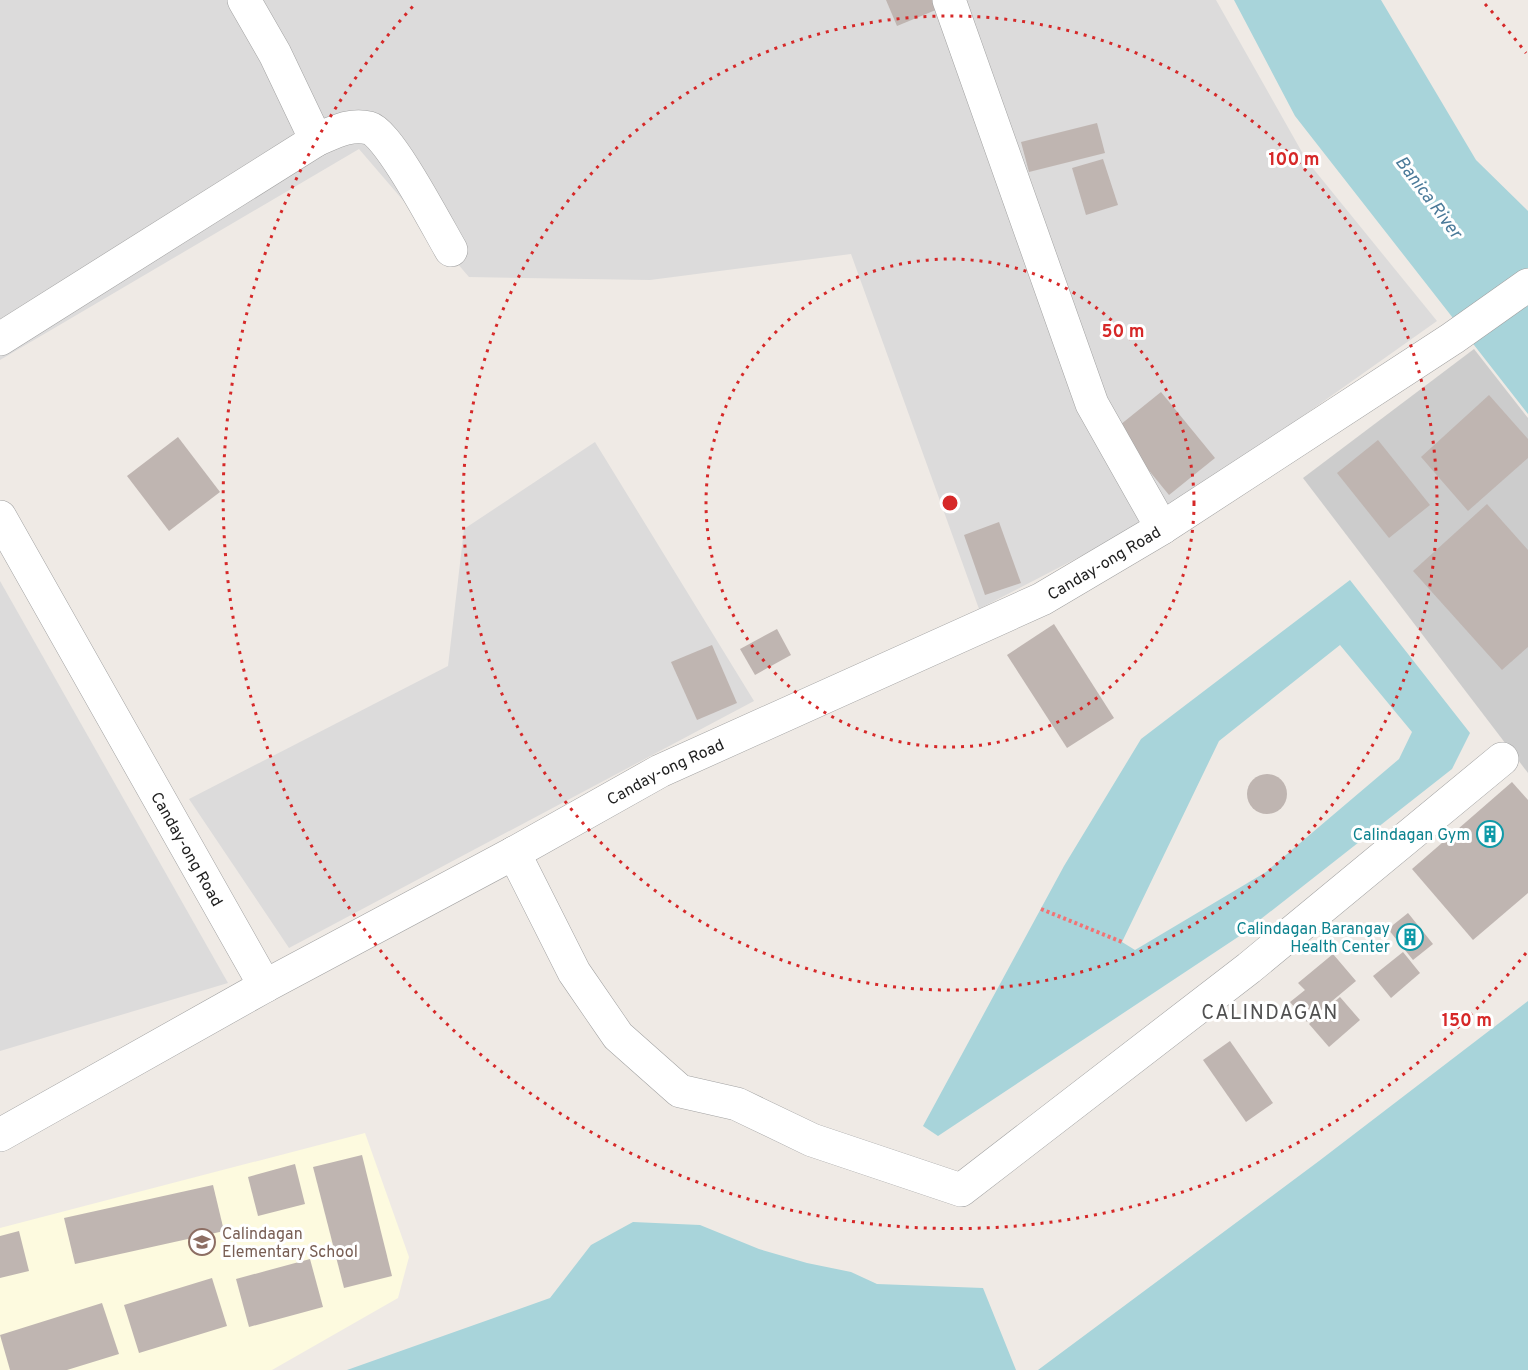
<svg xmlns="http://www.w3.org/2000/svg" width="1528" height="1370" font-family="Overpass,sans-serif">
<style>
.residential{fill:#dcdbdb}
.education{fill:#fdfadf}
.religious{fill:#ccc}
.water{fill:#a8d4da;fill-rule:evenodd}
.building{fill:#bfb5b1}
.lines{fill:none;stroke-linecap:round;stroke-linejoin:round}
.minor-casing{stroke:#a2a2a2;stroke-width:34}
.path{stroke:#f27374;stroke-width:4;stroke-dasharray:3 3;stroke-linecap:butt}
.minor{stroke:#fff;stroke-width:33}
.ring{fill:none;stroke:#d62828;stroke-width:3;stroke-dasharray:3 6}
.labels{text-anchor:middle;stroke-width:6;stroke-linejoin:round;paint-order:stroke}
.street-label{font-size:16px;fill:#1e1e1e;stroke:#fff}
.culture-label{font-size:16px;fill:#0d838f;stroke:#fff;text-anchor:end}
.education-label{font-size:16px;fill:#785e54;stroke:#fff;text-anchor:start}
.water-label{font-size:18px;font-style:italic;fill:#4a7a99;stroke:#fff}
.quarter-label{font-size:20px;letter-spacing:1.5px;fill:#515151;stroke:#fff}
.centre{fill:#d62828;stroke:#fff;stroke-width:3}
.ring-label{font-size:18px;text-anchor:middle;font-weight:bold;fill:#d62828;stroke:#fff;stroke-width:6;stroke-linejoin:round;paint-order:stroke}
</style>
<rect width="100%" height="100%" fill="#efeae5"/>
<g class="residential">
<path d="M0,0H1216L1307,161L1437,321L1218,476L1089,552L979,609L851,254L650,280L469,277L359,149L0,360Z"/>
<path d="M595,442L754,701L289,948L189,799L448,666L464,529Z"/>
<path d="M0,581L228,983L0,1051Z"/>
</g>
<path class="education" d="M365,1133L409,1257L398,1298L272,1370H0V1228Z"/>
<path class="religious" d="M1474,349L1528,418V773L1303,478Z"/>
<g class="water">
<path d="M1234,0H1381L1476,160L1528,211V414L1295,116Z"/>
<path d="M1350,580L1470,733L1452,769L1238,937L938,1136L923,1126L1064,866L1141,739ZM1340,645L1412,732L1399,759L1266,872L1135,950L1122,942L1219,741Z"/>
<path d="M1528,1001V1370H1038L1319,1161Z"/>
<path d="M633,1222L700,1225L759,1249L807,1263L851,1272L877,1284L983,1288L1016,1370H347L550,1298L591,1245Z"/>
</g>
<g class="building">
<path d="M886,0H940L943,7L897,26Z"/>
<path d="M1097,123L1105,153L1029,172L1021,142Z"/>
<path d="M1103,159L1118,205L1086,215L1072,168Z"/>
<path d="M1161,392L1215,458L1169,495L1115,429Z"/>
<path d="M1489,395L1528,439V458L1468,511L1421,457Z"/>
<path d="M178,437L220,492L169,531L127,476Z"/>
<path d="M1378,440L1430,505L1389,538L1337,473Z"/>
<path d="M1487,504L1528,550V647L1502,670L1413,571Z"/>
<path d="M999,522L1021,583L985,595L964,535Z"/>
<path d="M1054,624L1114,718L1067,748L1007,655Z"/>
<path d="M777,629L791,655L755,675L740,649Z"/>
<path d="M712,645L737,703L697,720L671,662Z"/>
<circle cx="1267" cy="794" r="20"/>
<path d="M1512,782L1528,800V893L1473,940L1412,869Z"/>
<path d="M1408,913L1433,944L1413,960L1388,929Z"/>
<path d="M1403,952L1420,973L1391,998L1373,976Z"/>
<path d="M1333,954L1356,981L1307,1022L1290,1002L1305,990L1298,983Z"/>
<path d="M1340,997L1360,1020L1329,1047L1309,1024Z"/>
<path d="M1230,1041L1273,1103L1246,1122L1203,1060Z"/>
<path d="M362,1155L392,1276L344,1288L313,1167Z"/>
<path d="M295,1164L305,1204L258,1216L248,1177Z"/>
<path d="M213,1185L224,1231L75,1264L64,1218Z"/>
<path d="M19,1231L29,1271L0,1278V1236Z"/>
<path d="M310,1259L323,1307L249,1327L236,1279Z"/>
<path d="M212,1278L227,1326L139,1353L124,1305Z"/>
<path d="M102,1303L119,1354L67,1370H10L0,1335Z"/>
</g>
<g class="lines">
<defs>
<g id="minor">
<path d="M244,0L275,54L316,140"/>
<path d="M949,0L1092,404L1162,528"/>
<path d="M0,339L316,140C333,133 350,123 369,128C389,133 438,228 451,250"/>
<path id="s1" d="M0,517L265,986L514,853L660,771L1042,599L1162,528L1453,338L1528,285"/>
<path d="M514,853L574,972L618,1036L680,1091L737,1104L812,1140L961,1190L1249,968L1502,759"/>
<path d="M0,1135L265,986"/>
</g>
</defs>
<use href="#minor" class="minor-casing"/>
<path class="path" d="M1041,909L1122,942"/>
<use href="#minor" class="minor"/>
</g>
<g class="ring">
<circle cx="950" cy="503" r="244"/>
<circle cx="950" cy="503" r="487"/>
<path d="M1526 953A731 731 0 1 1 415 4M1485 4A731 731 0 0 1 1526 53"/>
</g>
<defs>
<symbol id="building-ring" viewBox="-11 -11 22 22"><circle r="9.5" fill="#fff" stroke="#0f9aa8" stroke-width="1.5"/><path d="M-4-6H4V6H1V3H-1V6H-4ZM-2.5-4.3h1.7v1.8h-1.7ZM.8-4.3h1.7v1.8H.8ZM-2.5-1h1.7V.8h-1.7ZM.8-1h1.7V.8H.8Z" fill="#0f9aa8"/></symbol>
<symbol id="school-ring" viewBox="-11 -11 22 22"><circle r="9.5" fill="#fff" stroke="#8d6e63" stroke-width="1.5"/><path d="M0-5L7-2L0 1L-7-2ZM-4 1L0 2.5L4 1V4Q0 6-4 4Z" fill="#8d6e63"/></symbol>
</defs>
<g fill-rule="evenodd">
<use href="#building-ring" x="1475" y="819" width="30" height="30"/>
<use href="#building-ring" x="1395" y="922" width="30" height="30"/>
<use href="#school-ring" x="187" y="1227" width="30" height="30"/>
</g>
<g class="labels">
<g class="street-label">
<text dy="6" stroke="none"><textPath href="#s1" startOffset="1479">Canday-ong Road</textPath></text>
<text dy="6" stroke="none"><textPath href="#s1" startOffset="993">Canday-ong Road</textPath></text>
<text dy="6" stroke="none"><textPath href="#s1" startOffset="381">Canday-ong Road</textPath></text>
</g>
<g class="culture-label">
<text x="1470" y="840">Calindagan Gym</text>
<text x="1390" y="934">Calindagan Barangay<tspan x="1390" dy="18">Health Center</tspan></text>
</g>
<g class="education-label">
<text x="222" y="1239">Calindagan<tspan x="222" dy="18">Elementary School</tspan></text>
</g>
<g class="water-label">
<text transform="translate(1429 197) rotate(53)" y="6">Banica River</text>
</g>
<g class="quarter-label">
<text x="1270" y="1019">CALINDAGAN</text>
</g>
</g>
<circle cx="950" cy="503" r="9" class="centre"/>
<g class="ring-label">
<text x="1294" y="165">100 m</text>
<text x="1123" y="337">50 m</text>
<text x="1467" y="1026">150 m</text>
</g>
</svg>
